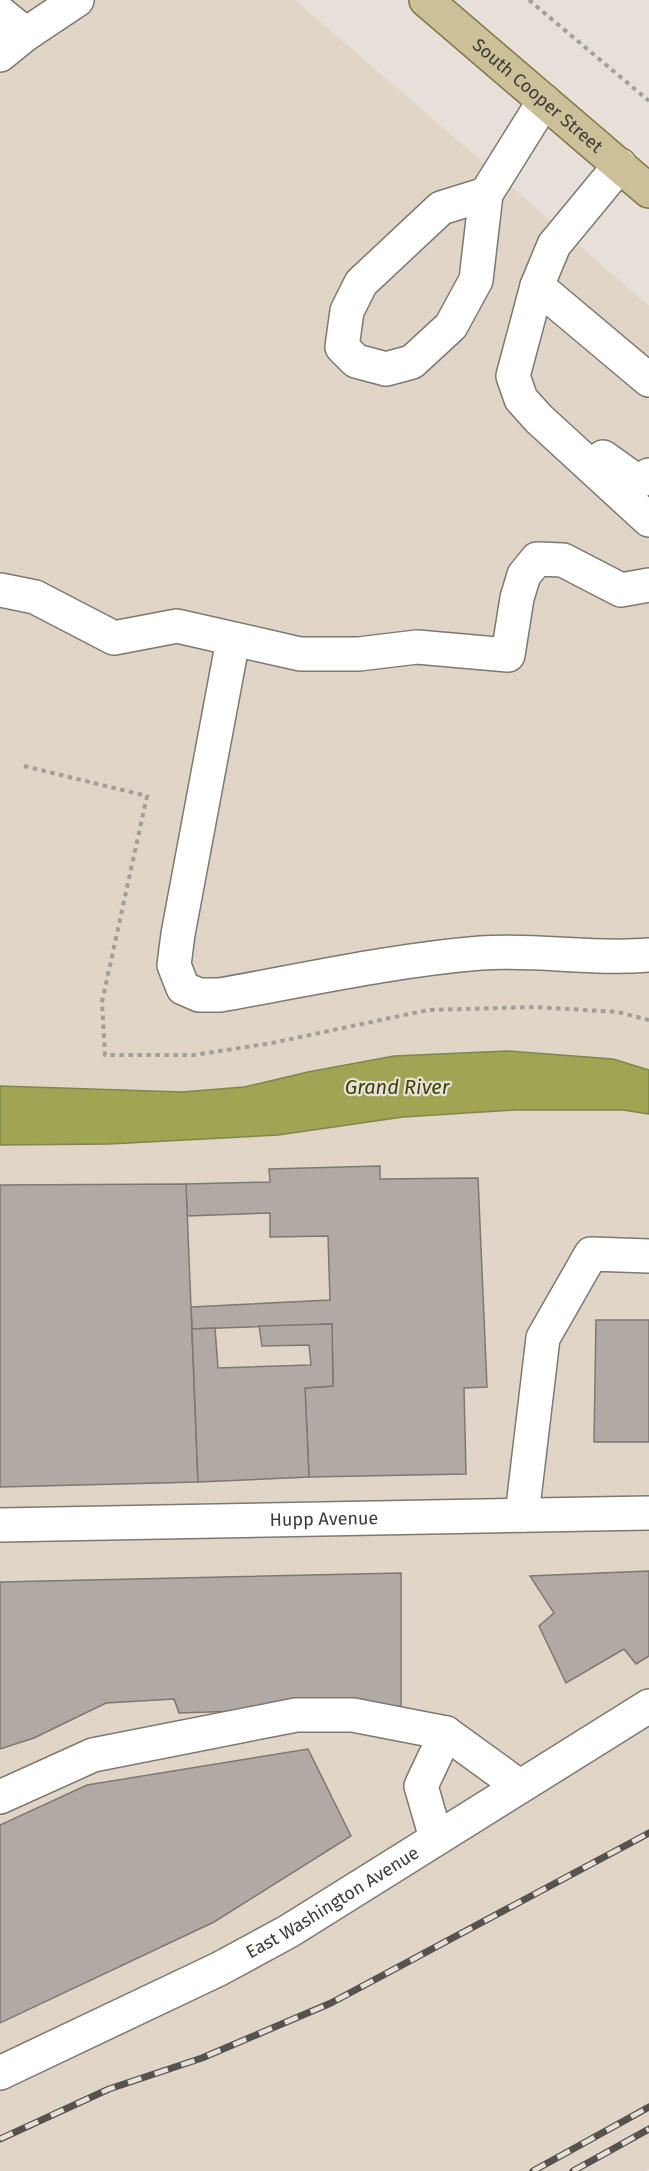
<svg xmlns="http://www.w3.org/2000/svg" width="649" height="2171" font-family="'Fira Sans',sans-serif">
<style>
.built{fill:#e0d5c7}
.water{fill:#9fa552;stroke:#82854a;stroke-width:1.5}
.building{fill:#b1a9a4;stroke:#7e7772;stroke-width:1.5}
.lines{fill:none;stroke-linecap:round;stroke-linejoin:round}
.minor-casing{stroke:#7d7871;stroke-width:36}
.major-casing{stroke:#837648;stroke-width:36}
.path{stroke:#a39e98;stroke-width:4;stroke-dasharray:4.5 4.5;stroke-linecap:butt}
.minor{stroke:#fff;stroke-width:33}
.major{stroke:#cbc097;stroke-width:33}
.rail-casing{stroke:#56534f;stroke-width:7}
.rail{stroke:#e6e0d8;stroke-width:4.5;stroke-dasharray:14;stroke-linecap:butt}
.labels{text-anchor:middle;stroke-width:4.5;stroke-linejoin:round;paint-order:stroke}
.street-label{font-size:18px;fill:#3d3a37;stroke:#e6e0d8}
.water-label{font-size:20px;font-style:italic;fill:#3f4200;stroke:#e6e0d8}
</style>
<rect width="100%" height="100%" fill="#e6e0d8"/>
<path class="built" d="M0,0H295L649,306V2169L645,2171H0Z"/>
<path class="water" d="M507,1051L613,1059L649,1070V1114L623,1110H515L403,1117L278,1135L109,1144L0,1145V1086L182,1092L244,1087L308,1072L394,1056Z"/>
<g class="building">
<path d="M380,1166V1179L478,1178L487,1387L464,1388L466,1474L309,1477L305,1388L333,1386L332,1324L192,1329L191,1307L330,1300L328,1236L270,1237V1213L187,1216L186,1184L270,1182L269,1169Z"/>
<path d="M186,1184L198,1482L0,1487V1185Z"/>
<path d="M596,1320H649V1442H594Z"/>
<path d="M332,1324L333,1386L305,1388L309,1477L198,1482L192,1329L215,1328L218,1368L311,1365L309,1345L262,1346L259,1326Z"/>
<path d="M649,1571V1656L636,1664L624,1649L566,1683L539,1626L554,1613L530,1576Z"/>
<path d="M401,1573V1706L179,1713L174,1699L106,1703L34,1738L0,1749V1582Z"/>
<path d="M308,1749L351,1836L214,1922L0,2023V1825L87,1785Z"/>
</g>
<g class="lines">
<defs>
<g id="minor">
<path d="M0,13L26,34"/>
<path d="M0,55L26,34L77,0"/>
<path d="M620,165L554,245L537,286L513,376L521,399L539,419L649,520"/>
<path d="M486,194L441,208L361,283L347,311L342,347L356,361L386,369L412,362L451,326L476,280L486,194L544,101"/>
<path d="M537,286L649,380"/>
<path d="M603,457L638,482L649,475"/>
<path d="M0,590L35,597L114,638L177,626L300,654H359L417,647L508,655L517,598L524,575L537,559L563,560L621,590L649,585"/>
<path d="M233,640L178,934L174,965L183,988L199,995H220C305,980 394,960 481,953C537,949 593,960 649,955"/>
<path d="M522,1515L543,1338L591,1254L649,1256"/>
<path id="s1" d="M0,1525L649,1513"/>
<path d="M0,1797L93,1755L296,1715H353L446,1733L519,1786"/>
<path d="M436,1838L421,1786L446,1733"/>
<path id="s2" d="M0,2073L219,1969L289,1931L649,1706"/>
</g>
<g id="major">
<path id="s3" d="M426,0L649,191"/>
</g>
</defs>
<use href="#minor" class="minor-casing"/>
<use href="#major" class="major-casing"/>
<g class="path">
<path d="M529,0L649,101"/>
<path d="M24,766L147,796L102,1002L105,1055H194L272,1043L428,1010L535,1007L618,1012L649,1020"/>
</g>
<use href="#minor" class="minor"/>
<use href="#major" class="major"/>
<defs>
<g id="rail">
<path d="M0,2139L109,2089L202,2058L331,2003L649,1833"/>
<path d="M533,2171L649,2107"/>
<path d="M573,2171L649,2129"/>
</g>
</defs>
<use href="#rail" class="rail-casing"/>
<use href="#rail" class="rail"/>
</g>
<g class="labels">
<g class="street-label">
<text dy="6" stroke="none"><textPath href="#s3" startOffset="147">South Cooper Street</textPath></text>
<text dy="6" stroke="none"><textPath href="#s1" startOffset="324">Hupp Avenue</textPath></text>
<text dy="6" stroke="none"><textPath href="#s2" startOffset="374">East Washington Avenue</textPath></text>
</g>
<g class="water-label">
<text x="397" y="1094">Grand River</text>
</g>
</g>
</svg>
